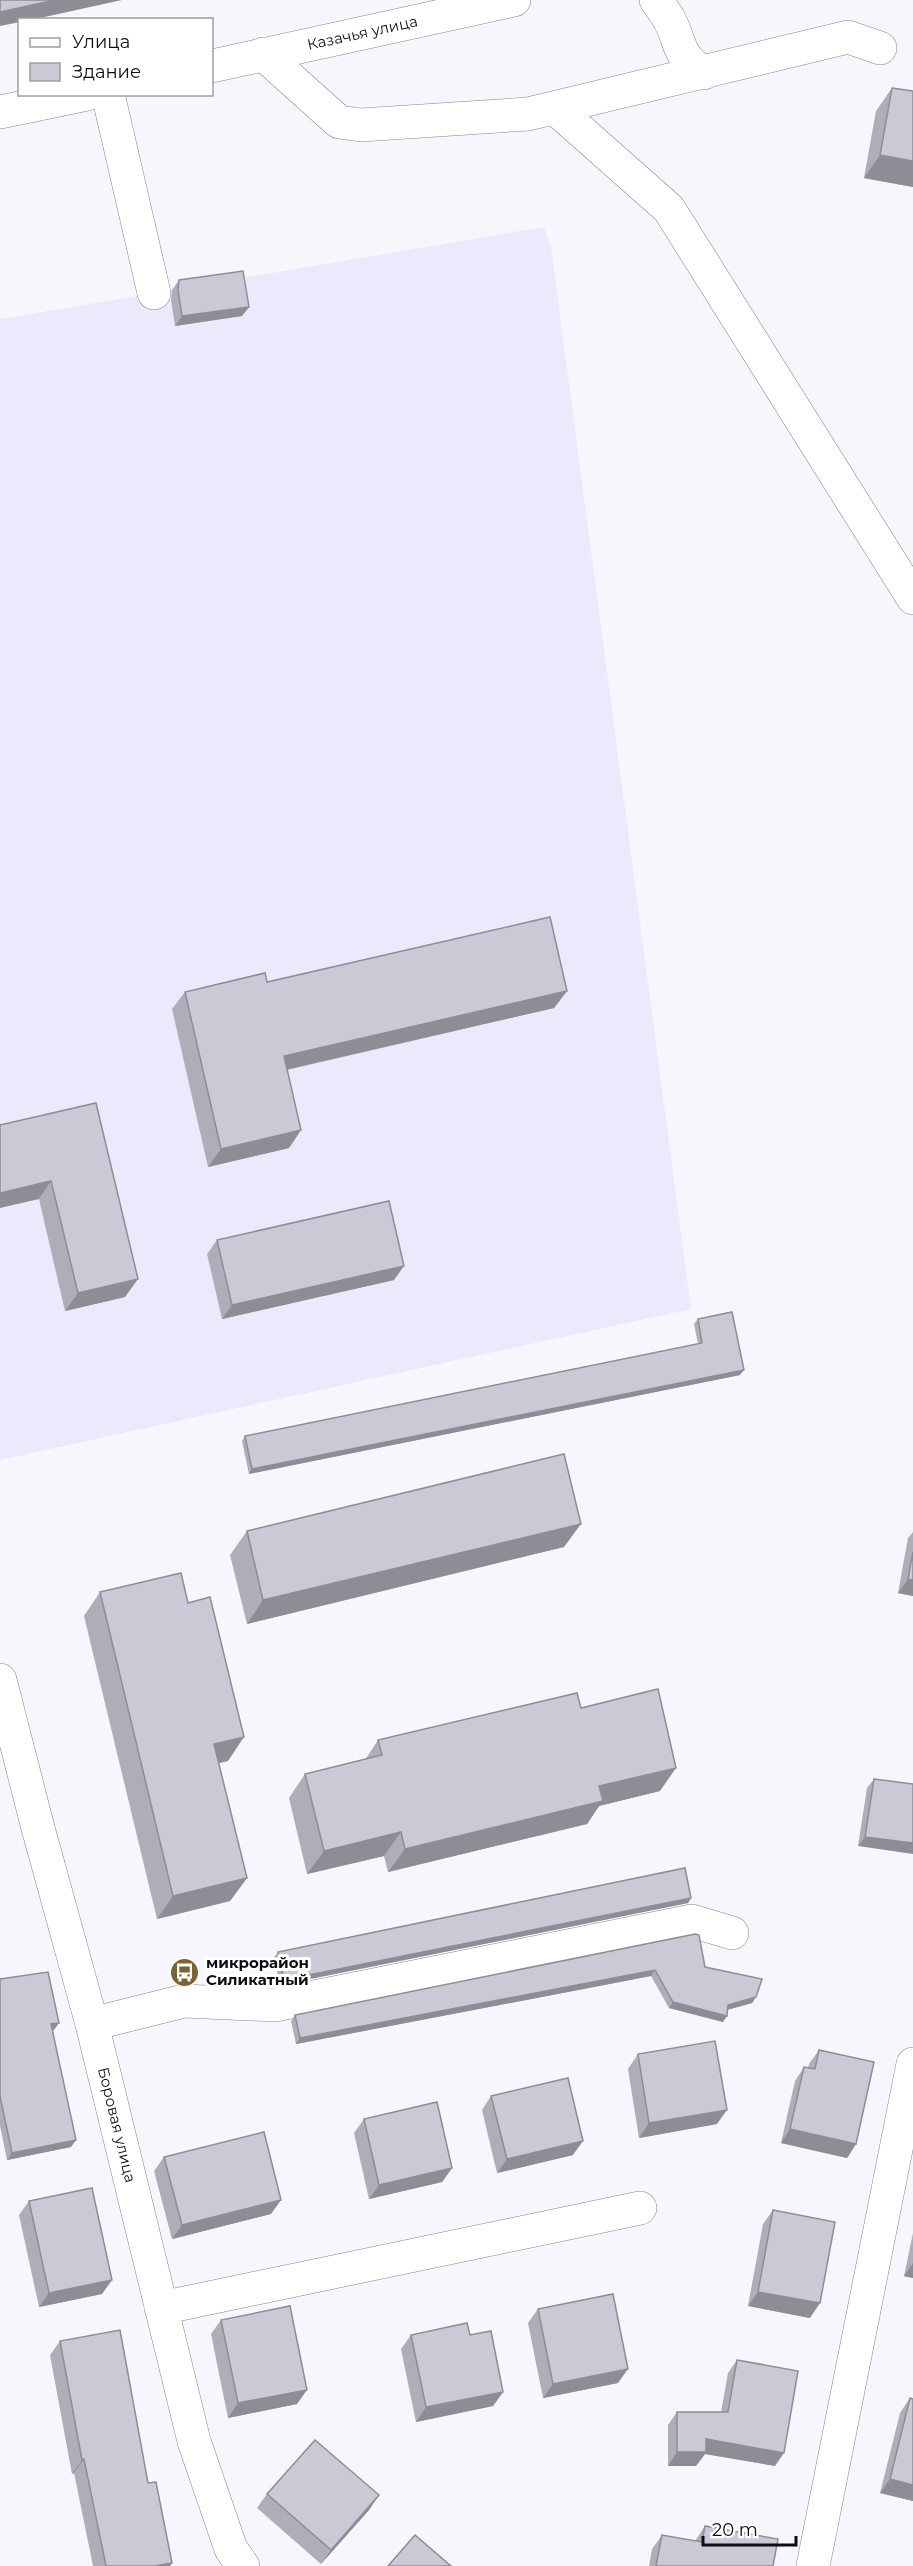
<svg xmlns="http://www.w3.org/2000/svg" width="913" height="2566" font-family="Montserrat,sans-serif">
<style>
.built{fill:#ede9fc}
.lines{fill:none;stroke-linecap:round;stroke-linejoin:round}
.minor-casing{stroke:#86848f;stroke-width:34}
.tertiary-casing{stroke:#86848f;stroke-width:34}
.minor{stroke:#fff;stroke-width:33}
.tertiary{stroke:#fff;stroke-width:33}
.wall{fill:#afadb7}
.shaded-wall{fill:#8e8d95}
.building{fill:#cbc9d5;stroke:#8e8d95;stroke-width:1.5}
.labels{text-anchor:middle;stroke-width:6;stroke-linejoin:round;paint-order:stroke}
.street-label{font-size:15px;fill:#0e0d11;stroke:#fff}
.poi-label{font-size:15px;font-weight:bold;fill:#0e0d11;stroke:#fff;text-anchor:start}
</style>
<rect width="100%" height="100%" fill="#f7f6fd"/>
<path class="built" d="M544,227L551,247L691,1309L0,1460V319Z"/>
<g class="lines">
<defs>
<g id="minor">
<path d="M656,0C660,6 666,13 670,21C682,45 677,56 704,73"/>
<path d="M263,54L339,122L361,125L528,114L848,37L880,48"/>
<path d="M108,94L154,293"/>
<path d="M556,109L669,209L913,598"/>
<path id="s1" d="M0,1680L38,1828L92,2024L194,2441L231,2549L243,2566"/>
<path d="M92,2024L184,2001L275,2005L692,1921L732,1933"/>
<path d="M161,2308L640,2208"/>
<path d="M813,2566L913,2064"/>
</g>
<g id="tertiary">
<path id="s2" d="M212,66L514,0"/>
<path d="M0,112L87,94"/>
</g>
</defs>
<use href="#minor" class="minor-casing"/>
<use href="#tertiary" class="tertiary-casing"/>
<use href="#minor" class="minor"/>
<use href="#tertiary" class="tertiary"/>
</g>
<g class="wall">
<path d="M892,88L913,187L864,178L876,111Z"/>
<path d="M179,280L249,307L242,316L175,326L171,300L172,290Z"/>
<path d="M267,982L567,991L554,1008L287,1070L301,1130L289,1148L208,1167L172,1009L185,992Z"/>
<path d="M96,1103L125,1297L65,1311L39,1199Z"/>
<path d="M217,1240L394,1280L222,1319L207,1254Z"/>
<path d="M698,1319L740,1375L249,1474L242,1441L245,1436L698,1344L694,1324Z"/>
<path d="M247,1531L564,1547L247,1624L230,1555Z"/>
<path d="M913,1532V1596L898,1593L908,1538Z"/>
<path d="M100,1592L228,1761L219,1763L247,1878L230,1901L157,1919L84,1616Z"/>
<path d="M581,1708L660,1791L599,1806L587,1824L388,1872L384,1856L307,1874L289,1798L305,1774L365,1760L378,1740Z"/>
<path d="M874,1779L913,1784L858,1846L867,1788Z"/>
<path d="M691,1898L688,1903L280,1985L274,1957L278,1952Z"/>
<path d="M695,1934L705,1967L756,1997L752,2003L727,2010L723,2022L669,2008L651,1976L296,2044L291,2021L295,2015Z"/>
<path d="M0,1979L54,2030H53L71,2147L7,2160L0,2126Z"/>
<path d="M819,2050L856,2144L847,2158L781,2143L795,2081L804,2067L808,2068L809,2064Z"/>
<path d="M638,2054L717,2124L639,2138L628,2069Z"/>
<path d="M491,2096L573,2155L497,2173L482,2110Z"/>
<path d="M364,2119L452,2168L442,2182L369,2199L354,2133Z"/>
<path d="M164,2157L271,2214L172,2239L154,2171Z"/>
<path d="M29,2201L102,2294L39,2307L19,2215Z"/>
<path d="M773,2210L810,2318L748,2306L763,2224Z"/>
<path d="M913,2233V2278L904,2276Z"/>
<path d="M538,2309L618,2383L543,2398L528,2323Z"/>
<path d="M221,2320L297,2404L228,2418L211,2334Z"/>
<path d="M411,2335H470L503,2392L493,2406L416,2422L401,2349Z"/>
<path d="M60,2341L148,2483L172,2563L170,2566H93L74,2473L72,2474L50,2355Z"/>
<path d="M737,2360L775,2466L705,2454L696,2466H668V2425L677,2412H721L728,2373Z"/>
<path d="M910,2398L913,2501L880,2493L900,2413Z"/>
<path d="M267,2494L379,2495L369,2510L321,2564L257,2508Z"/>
<path d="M705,2526L773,2566H649L652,2549L662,2535L695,2541Z"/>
</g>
<g class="shaded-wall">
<path d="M55,0H122L31,20H20V22L0,26V12Z"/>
<path d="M880,155L913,161V187L864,178Z"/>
<path d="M249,307L242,316L175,326L182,316Z"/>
<path d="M567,991L554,1008L271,1073L284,1056Z"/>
<path d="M301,1130L289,1148L208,1167L221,1149Z"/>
<path d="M51,1181L39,1199L0,1208V1193Z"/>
<path d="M404,1266L394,1280L222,1319L232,1305Z"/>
<path d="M138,1279L125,1297L65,1311L78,1293Z"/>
<path d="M744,1370L740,1375L249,1474L252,1469Z"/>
<path d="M581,1524L564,1547L247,1624L263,1600Z"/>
<path d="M908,1579L913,1580V1596L898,1593Z"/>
<path d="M244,1737L228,1761L198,1768L214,1744Z"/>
<path d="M676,1768L660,1791L599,1806L587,1824L388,1872L405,1849L599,1786Z"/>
<path d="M401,1832L384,1856L307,1874L324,1851Z"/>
<path d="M865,1837L913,1843V1854L858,1846Z"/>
<path d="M247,1878L230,1901L157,1919L173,1896Z"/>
<path d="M691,1898L688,1903L280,1985L284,1980Z"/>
<path d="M655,1970L651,1976L296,2044L300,2038Z"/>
<path d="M756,1997L752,2003L723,2011L728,2005Z"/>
<path d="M673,2002L727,2016L723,2022L669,2008Z"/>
<path d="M59,2023L54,2030L47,2031L51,2024Z"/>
<path d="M727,2110L717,2124L639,2138L649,2123Z"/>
<path d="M790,2129L856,2144L847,2158L781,2143Z"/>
<path d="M76,2140L71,2147L7,2160L12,2153Z"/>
<path d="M583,2141L573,2155L497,2173L507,2159Z"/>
<path d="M452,2168L442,2182L369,2199L379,2185Z"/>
<path d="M281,2200L271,2214L172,2239L182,2225Z"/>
<path d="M913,2263V2278L904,2276Z"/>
<path d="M112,2280L102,2294L39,2307L49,2293Z"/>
<path d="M758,2292L820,2303L810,2318L748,2306Z"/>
<path d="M628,2369L618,2383L543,2398L553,2384Z"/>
<path d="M307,2390L297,2404L228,2418L238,2403Z"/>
<path d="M503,2392L493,2406L416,2422L426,2407Z"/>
<path d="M706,2439L784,2453L775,2466L705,2454L696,2466H668L677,2452Z"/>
<path d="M84,2459L74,2473L72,2474L82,2460Z"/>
<path d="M890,2479L913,2485V2501L880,2493Z"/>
<path d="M379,2495L369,2510L321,2564L331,2550Z"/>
<path d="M172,2563L170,2566H155Z"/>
</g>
<g class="building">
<path d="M0,0H55L0,12Z"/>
<path d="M892,88L913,91V161L880,155Z"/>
<path d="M243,271L249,307L182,316L178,290L179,280Z"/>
<path d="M550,917L567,991L284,1056L301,1130L221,1149L185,992L265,973L267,982Z"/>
<path d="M96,1103L138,1279L78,1293L51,1181L0,1193V1125Z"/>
<path d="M389,1201L404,1266L232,1305L217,1240Z"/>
<path d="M732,1312L744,1370L252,1469L245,1436L702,1343L698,1319Z"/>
<path d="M564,1454L581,1524L263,1600L247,1531Z"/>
<path d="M913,1552V1580L908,1579Z"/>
<path d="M181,1573L188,1603L210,1597L244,1737L214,1744L247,1878L173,1896L100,1592Z"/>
<path d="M658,1689L676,1768L599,1786L603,1801L405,1849L401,1832L324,1851L305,1774L382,1755L378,1740L577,1693L581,1708Z"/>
<path d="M874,1779L913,1784V1843L865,1837Z"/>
<path d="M685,1868L691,1898L284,1980L278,1952Z"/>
<path d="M695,1934L699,1935L705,1967L762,1979L756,1997L728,2005L727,2016L673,2002L655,1970L300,2038L295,2015Z"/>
<path d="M48,1972L59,2023L51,2024L76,2140L12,2153L0,2096V1979Z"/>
<path d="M715,2041L727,2110L649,2123L638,2054Z"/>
<path d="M819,2050L874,2062L856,2144L790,2129L804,2067L815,2069Z"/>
<path d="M568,2078L583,2141L507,2159L491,2096Z"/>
<path d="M437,2102L452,2168L379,2185L364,2119Z"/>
<path d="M264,2132L281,2200L182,2225L164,2157Z"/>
<path d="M92,2188L112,2280L49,2293L29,2201Z"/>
<path d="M773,2210L835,2222L820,2303L758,2292Z"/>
<path d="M613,2294L628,2369L553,2384L538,2309Z"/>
<path d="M290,2306L307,2390L238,2403L221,2320Z"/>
<path d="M467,2323L470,2335L491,2331L503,2392L426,2407L411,2335Z"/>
<path d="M120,2330L148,2483L156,2482L172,2563L155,2566H106L84,2459L82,2460L60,2341Z"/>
<path d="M737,2360L798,2371L784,2453L706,2439V2452H677V2412H728Z"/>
<path d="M910,2398L913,2399V2485L890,2479Z"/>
<path d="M315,2440L379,2495L331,2550L267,2494Z"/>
<path d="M705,2526L778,2539L773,2566H656L662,2535L702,2542Z"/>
<path d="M415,2535L451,2566H388Z"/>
</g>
<defs>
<symbol id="bus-disc" viewBox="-11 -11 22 22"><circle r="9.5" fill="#7b6434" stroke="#fff"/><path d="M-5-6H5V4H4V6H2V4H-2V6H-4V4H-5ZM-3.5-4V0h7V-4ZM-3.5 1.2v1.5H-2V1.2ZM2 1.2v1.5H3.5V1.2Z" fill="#fff"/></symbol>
</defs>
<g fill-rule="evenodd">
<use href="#bus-disc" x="168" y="1956" width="33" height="33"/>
</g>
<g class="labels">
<g class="street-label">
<text dy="5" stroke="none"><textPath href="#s2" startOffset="154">Казачья улица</textPath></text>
<text dy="5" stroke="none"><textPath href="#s1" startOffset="460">Боровая улица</textPath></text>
</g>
<g class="poi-label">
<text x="206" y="1968">микрорайон<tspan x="206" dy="17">Силикатный</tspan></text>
</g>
</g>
<rect x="18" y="18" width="195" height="78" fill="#ffffff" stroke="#9f9ea0" stroke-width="1.5"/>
<rect x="30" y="38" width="30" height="9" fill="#ffffff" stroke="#9f9ea0" stroke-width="1.5"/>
<text x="72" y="48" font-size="18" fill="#0e0d11">Улица</text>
<rect x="30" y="63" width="30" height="18" fill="#cbc9d5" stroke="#9f9ea0" stroke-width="1.5"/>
<text x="72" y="78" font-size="18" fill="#0e0d11">Здание</text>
<path d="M703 2536v9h93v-9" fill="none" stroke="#0e0d11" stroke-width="3"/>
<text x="712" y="2536" font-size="18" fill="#0e0d11" stroke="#ffffff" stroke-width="4.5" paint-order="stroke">20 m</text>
</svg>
